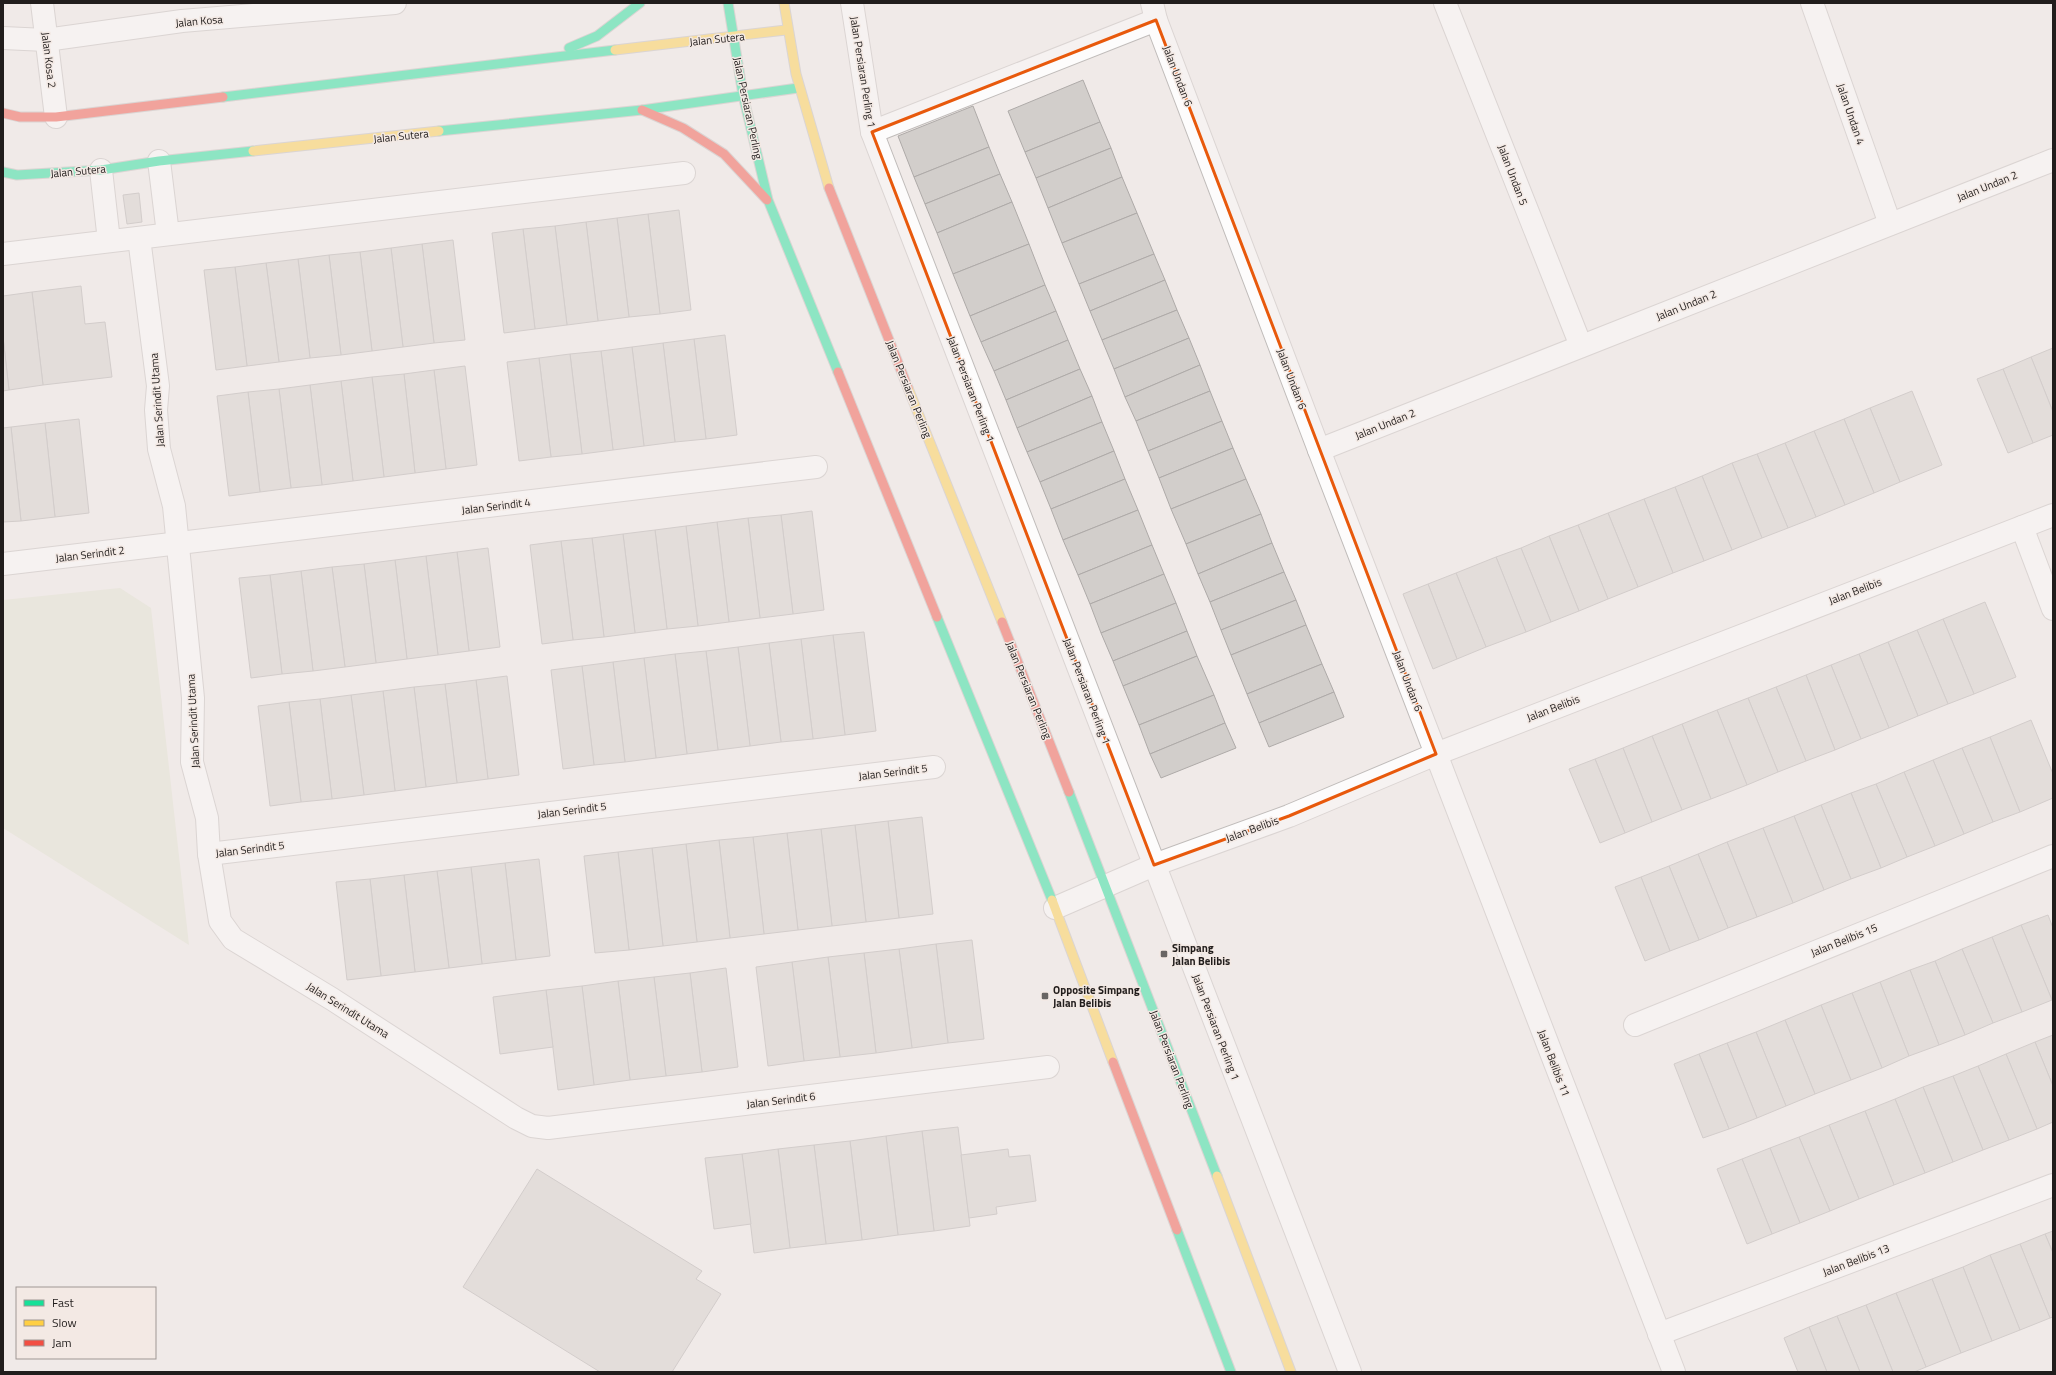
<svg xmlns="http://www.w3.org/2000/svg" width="2056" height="1375" font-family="'Titillium Web',sans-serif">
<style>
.green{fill:#e0e2d0}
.building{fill:#d2cecb;stroke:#aeaaa8}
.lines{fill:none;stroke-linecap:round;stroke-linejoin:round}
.street-casing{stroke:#c0bcba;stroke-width:24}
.fast-casing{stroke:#c0bcba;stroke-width:11}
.slow-casing{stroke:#c0bcba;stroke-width:11}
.jam-casing{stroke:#c0bcba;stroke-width:11}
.street{stroke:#fdfcfc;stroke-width:22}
.fast{stroke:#16e098;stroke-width:9}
.slow{stroke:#ffcf43;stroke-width:9}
.jam{stroke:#f24e42;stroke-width:9}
.marked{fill:none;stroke:#e8590c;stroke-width:3;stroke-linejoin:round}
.poi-dot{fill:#696563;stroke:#f3e9e4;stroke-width:1.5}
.labels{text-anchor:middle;stroke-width:3;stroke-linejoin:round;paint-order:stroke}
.street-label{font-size:11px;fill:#211d1c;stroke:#f3e9e4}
.poi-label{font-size:11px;font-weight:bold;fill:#211d1c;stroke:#f3e9e4;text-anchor:start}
</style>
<rect width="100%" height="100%" fill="#f0eae8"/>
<path class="green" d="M120,588L151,608L189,945L3,828V600Z"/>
<g class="building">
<path d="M1083,80L1100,122L1025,152L1008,111Z"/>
<path d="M973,106L989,147L914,177L898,136Z"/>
<path d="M1100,122L1111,148L1036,178L1025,152Z"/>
<path d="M989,147L1000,174L925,204L914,177Z"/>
<path d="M1111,148L1122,177L1048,208L1036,178Z"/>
<path d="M1000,174L1012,202L937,233L925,204Z"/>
<path d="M1122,177L1137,213L1062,243L1048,208Z"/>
<path d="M139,193L142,222L127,224L123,195Z"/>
<path d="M1012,202L1029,244L953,274L937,233Z"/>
<path d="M679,210L691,310L660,314L648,214Z"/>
<path d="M1137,213L1154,254L1079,284L1062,243Z"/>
<path d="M648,214L660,314L629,317L617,218Z"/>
<path d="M617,218L629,317L598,321L586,222Z"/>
<path d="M586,222L598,321L567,325L555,226Z"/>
<path d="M555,226L567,325L535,329L523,229Z"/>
<path d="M523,229L535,329L504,333L492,233Z"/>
<path d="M453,240L465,340L434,343L422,244Z"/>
<path d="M422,244L434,343L403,347L391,248Z"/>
<path d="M1029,244L1045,285L970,316L953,274Z"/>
<path d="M391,248L403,347L372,351L360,252Z"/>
<path d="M360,252L372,351L341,355L329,255Z"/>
<path d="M1154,254L1165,280L1090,311L1079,284Z"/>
<path d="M329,255L341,355L310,358L298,259Z"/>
<path d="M298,259L310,358L279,362L266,263Z"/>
<path d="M266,263L279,362L247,366L235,267Z"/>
<path d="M235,267L247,366L216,370L204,270Z"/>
<path d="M1165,280L1177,310L1102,340L1090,311Z"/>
<path d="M1045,285L1056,311L981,342L970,316Z"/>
<path d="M81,286L85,324L105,322L112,377L43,385L32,292Z"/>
<path d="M32,292L43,385L9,390L3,337V296Z"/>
<path d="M1177,310L1189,338L1114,369L1102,340Z"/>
<path d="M1056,311L1068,340L994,371L981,342Z"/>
<path d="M725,335L737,435L706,439L694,339Z"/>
<path d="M3,337L9,390L3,391Z"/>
<path d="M1189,338L1200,365L1125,397L1114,369Z"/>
<path d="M694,339L706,439L675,442L663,343Z"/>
<path d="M1068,340L1080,369L1006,400L994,371Z"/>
<path d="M663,343L675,442L644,446L632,347Z"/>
<path d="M632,347L644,446L613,450L601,351Z"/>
<path d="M2053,348V412L2031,357Z"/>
<path d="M601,351L613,450L582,454L570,354Z"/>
<path d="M570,354L582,454L551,457L539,358Z"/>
<path d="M2031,357L2053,412V435L2033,443L2003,369Z"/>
<path d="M539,358L551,457L519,461L507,362Z"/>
<path d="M1200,365L1210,391L1136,421L1125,397Z"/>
<path d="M465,366L477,465L446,469L434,370Z"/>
<path d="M1080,369L1092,396L1017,428L1006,400Z"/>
<path d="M2003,369L2033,443L2008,453L1977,379Z"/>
<path d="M434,370L446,469L415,473L404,374Z"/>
<path d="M404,374L415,473L384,477L372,377Z"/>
<path d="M372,377L384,477L353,481L341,381Z"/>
<path d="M341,381L353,481L322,485L310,385Z"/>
<path d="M310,385L322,485L291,488L279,389Z"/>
<path d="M279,389L291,488L260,492L248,392Z"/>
<path d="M1210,391L1222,421L1148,451L1136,421Z"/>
<path d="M1912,391L1942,465L1900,482L1870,408Z"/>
<path d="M248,392L260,492L229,496L217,396Z"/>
<path d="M1092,396L1102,422L1027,452L1017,428Z"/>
<path d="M1870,408L1900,482L1874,493L1844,419Z"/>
<path d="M79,419L89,513L55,517L45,423Z"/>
<path d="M1844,419L1874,493L1845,505L1814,431Z"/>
<path d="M1222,421L1233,448L1159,478L1148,451Z"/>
<path d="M1102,422L1114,451L1040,482L1027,452Z"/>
<path d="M45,423L55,517L21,521L11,427Z"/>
<path d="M11,427L21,521L3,522V428Z"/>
<path d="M1814,431L1845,505L1816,517L1785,443Z"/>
<path d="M1785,443L1816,517L1788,528L1757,454Z"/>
<path d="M1233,448L1246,479L1171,509L1159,478Z"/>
<path d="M1114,451L1125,479L1051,509L1040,482Z"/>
<path d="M1757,454L1788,528L1762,538L1732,463Z"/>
<path d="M1732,463L1762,538L1732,550L1702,476Z"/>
<path d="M1702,476L1732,550L1704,561L1675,487Z"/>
<path d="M1125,479L1138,510L1063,540L1051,509Z"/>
<path d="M1246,479L1261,514L1186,544L1171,509Z"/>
<path d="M1675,487L1704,561L1673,573L1644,499Z"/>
<path d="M1644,499L1673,573L1638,587L1608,513Z"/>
<path d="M1138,510L1152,545L1078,575L1063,540Z"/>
<path d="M812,511L824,610L793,614L781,515Z"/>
<path d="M1608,513L1638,587L1608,599L1578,525Z"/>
<path d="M1261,514L1272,543L1198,574L1186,544Z"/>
<path d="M781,515L793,614L760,618L748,518Z"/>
<path d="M748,518L760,618L729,622L717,522Z"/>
<path d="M717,522L729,622L698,626L686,526Z"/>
<path d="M1578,525L1608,599L1579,611L1549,536Z"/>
<path d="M686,526L698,626L667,629L655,530Z"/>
<path d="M655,530L667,629L635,633L623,534Z"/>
<path d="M623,534L635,633L604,637L592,538Z"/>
<path d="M1549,536L1579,611L1551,622L1521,548Z"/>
<path d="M592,538L604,637L573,640L561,541Z"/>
<path d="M561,541L573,640L542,644L530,545Z"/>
<path d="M1272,543L1284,572L1210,602L1198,574Z"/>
<path d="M1152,545L1164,574L1090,604L1078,575Z"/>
<path d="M488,548L500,647L469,651L457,552Z"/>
<path d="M1521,548L1551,622L1526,632L1496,557Z"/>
<path d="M457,552L469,651L438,655L426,556Z"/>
<path d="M426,556L438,655L407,659L395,560Z"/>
<path d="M1496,557L1526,632L1486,647L1456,573Z"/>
<path d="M395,560L407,659L376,663L364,564Z"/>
<path d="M364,564L376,663L345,667L332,567Z"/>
<path d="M332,567L345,667L313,671L301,571Z"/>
<path d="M301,571L313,671L282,674L270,575Z"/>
<path d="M1284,572L1296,600L1221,630L1210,602Z"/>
<path d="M1456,573L1486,647L1457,659L1428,584Z"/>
<path d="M1164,574L1176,603L1101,633L1090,604Z"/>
<path d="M270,575L282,674L251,678L239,578Z"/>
<path d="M1428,584L1457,659L1433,669L1403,594Z"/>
<path d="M1296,600L1306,625L1231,655L1221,630Z"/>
<path d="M1985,602L2016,677L1974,694L1943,619Z"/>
<path d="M1176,603L1187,631L1113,661L1101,633Z"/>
<path d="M1943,619L1974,694L1948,704L1917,630Z"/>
<path d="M1306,625L1322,664L1247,694L1231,655Z"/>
<path d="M1917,630L1948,704L1918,716L1888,642Z"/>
<path d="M1187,631L1197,656L1123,686L1113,661Z"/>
<path d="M864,632L876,731L845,735L833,635Z"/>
<path d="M833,635L845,735L813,739L801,639Z"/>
<path d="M801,639L813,739L781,742L769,643Z"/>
<path d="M1888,642L1918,716L1889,728L1859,654Z"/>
<path d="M769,643L781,742L750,746L738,647Z"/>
<path d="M738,647L750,746L718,750L706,651Z"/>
<path d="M706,651L718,750L687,754L675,654Z"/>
<path d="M675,654L687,754L656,758L644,658Z"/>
<path d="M1859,654L1889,728L1861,739L1831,665Z"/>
<path d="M1197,656L1214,695L1139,725L1123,686Z"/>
<path d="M644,658L656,758L625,762L613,662Z"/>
<path d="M613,662L625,762L594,765L582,666Z"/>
<path d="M1322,664L1334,692L1259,723L1247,694Z"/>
<path d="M1831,665L1861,739L1835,750L1806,675Z"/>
<path d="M582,666L594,765L563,769L551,670Z"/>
<path d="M1806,675L1835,750L1806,761L1776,687Z"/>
<path d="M507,676L519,775L488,779L476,680Z"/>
<path d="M476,680L488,779L457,783L445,684Z"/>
<path d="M445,684L457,783L426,787L414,687Z"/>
<path d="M414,687L426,787L395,791L383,691Z"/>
<path d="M1776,687L1806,761L1778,772L1748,698Z"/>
<path d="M383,691L395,791L364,795L351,695Z"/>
<path d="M1334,692L1344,717L1269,747L1259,723Z"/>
<path d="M351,695L364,795L332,799L320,699Z"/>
<path d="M1214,695L1225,723L1150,754L1139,725Z"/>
<path d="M1748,698L1778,772L1747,785L1717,710Z"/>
<path d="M320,699L332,799L301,802L289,702Z"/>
<path d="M289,702L301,802L270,806L258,706Z"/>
<path d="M1717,710L1747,785L1711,799L1682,724Z"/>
<path d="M2031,720L2053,774V798L2020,812L1990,737Z"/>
<path d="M1225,723L1236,748L1161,778L1150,754Z"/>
<path d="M1682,724L1711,799L1682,810L1652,736Z"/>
<path d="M1652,736L1682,810L1652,822L1623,748Z"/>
<path d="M1990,737L2020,812L1993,822L1962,748Z"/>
<path d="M1623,748L1652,822L1625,833L1595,759Z"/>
<path d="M1962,748L1993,822L1964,834L1933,760Z"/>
<path d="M1595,759L1625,833L1600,843L1569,769Z"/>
<path d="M1933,760L1964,834L1935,846L1904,772Z"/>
<path d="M1904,772L1935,846L1907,857L1876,784Z"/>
<path d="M1876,784L1907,857L1881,868L1851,793Z"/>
<path d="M1851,793L1881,868L1851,879L1821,805Z"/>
<path d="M1821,805L1851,879L1824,890L1794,816Z"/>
<path d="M1794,816L1824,890L1793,903L1763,828Z"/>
<path d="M922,817L933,914L899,918L888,821Z"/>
<path d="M888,821L899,918L866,922L855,825Z"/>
<path d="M855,825L866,922L832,926L821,829Z"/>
<path d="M1763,828L1793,903L1757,917L1727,842Z"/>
<path d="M821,829L832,926L798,930L787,833Z"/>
<path d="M787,833L798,930L764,934L753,837Z"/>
<path d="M753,837L764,934L730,938L719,840Z"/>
<path d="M719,840L730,938L697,942L686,844Z"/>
<path d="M1727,842L1757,917L1728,928L1698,854Z"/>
<path d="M686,844L697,942L663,946L652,848Z"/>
<path d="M652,848L663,946L629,950L618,852Z"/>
<path d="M618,852L629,950L595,953L584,856Z"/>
<path d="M1698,854L1728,928L1699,940L1669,866Z"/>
<path d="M539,859L550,956L516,960L505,863Z"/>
<path d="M505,863L516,960L482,964L471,867Z"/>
<path d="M1669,866L1699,940L1670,951L1641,877Z"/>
<path d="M471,867L482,964L449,968L437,871Z"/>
<path d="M437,871L449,968L415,972L404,875Z"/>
<path d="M404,875L415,972L381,976L370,879Z"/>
<path d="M1641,877L1670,951L1645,961L1615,887Z"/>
<path d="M370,879L381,976L347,980L336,882Z"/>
<path d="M2048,915L2053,928L2052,1000L2021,925Z"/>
<path d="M2021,925L2052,1000L2022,1012L1992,937Z"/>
<path d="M1992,937L2022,1012L1993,1023L1962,949Z"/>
<path d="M972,940L984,1039L948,1043L936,944Z"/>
<path d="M936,944L948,1043L912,1048L899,949Z"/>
<path d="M899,949L912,1048L876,1053L864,953Z"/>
<path d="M1962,949L1993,1023L1965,1035L1935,961Z"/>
<path d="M864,953L876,1053L840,1057L828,957Z"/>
<path d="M828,957L840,1057L804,1061L792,962Z"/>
<path d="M1935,961L1965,1035L1939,1045L1910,970Z"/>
<path d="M792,962L804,1061L768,1066L756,967Z"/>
<path d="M726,968L738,1067L702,1072L690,973Z"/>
<path d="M1910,970L1939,1045L1909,1056L1880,982Z"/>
<path d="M690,973L702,1072L666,1076L654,977Z"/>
<path d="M654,977L666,1076L630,1080L618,981Z"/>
<path d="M618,981L630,1080L594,1085L582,986Z"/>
<path d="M1880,982L1909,1056L1882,1068L1852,993Z"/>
<path d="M582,986L594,1085L558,1090L546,990Z"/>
<path d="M546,990L553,1047L500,1054L493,997Z"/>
<path d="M1852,993L1882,1068L1851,1080L1821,1005Z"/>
<path d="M1821,1005L1851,1080L1815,1094L1785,1020Z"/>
<path d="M1785,1020L1815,1094L1786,1106L1756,1032Z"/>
<path d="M1756,1032L1786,1106L1757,1118L1727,1043Z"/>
<path d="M2053,1035V1086L2035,1042Z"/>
<path d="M2035,1042L2053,1086V1122L2037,1129L2006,1054Z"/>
<path d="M1727,1043L1757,1118L1729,1129L1699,1054Z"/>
<path d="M1699,1054L1729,1129L1703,1138L1674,1064Z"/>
<path d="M2006,1054L2037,1129L2009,1140L1978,1066Z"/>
<path d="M1978,1066L2009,1140L1983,1150L1953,1076Z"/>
<path d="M1953,1076L1983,1150L1953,1162L1923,1087Z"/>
<path d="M1923,1087L1953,1162L1925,1173L1895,1099Z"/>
<path d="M1895,1099L1925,1173L1894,1185L1865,1111Z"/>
<path d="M1865,1111L1894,1185L1859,1199L1829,1125Z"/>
<path d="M1829,1125L1859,1199L1830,1211L1799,1137Z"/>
<path d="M958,1127L970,1226L934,1231L922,1131Z"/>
<path d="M922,1131L934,1231L898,1235L886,1136Z"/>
<path d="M886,1136L898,1235L862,1240L850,1141Z"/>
<path d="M1799,1137L1830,1211L1800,1223L1770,1148Z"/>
<path d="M850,1141L862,1240L826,1244L814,1145Z"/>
<path d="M814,1145L826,1244L790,1248L778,1149Z"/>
<path d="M1770,1148L1800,1223L1772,1234L1742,1159Z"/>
<path d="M778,1149L790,1248L754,1253L742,1154Z"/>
<path d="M1008,1149L1009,1157L1030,1155L1036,1201L996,1207L997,1214L969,1218L961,1155Z"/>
<path d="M742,1154L751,1224L714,1229L705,1158Z"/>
<path d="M1742,1159L1772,1234L1747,1244L1717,1169Z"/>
<path d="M537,1169L702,1271L696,1279L721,1294L672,1372H600L463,1287Z"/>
<path d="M2053,1231V1253L2045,1234Z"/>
<path d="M2045,1234L2053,1253V1317L2050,1318L2020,1244Z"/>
<path d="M2020,1244L2050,1318L2020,1330L1990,1255Z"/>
<path d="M1990,1255L2020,1330L1992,1341L1963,1267Z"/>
<path d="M1963,1267L1992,1341L1961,1353L1932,1279Z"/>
<path d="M1932,1279L1961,1353L1926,1367L1896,1293Z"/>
<path d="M1896,1293L1926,1367L1914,1372H1893L1866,1305Z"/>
<path d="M1866,1305L1893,1372H1860L1837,1316Z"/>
<path d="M1837,1316L1860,1372H1827L1809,1327Z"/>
<path d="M1809,1327L1827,1372H1798L1784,1338Z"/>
</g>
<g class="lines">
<defs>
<g id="street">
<path d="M42,3L56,117"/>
<path d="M852,3L872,132L1350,1372"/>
<path d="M1152,3L1156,20L1319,450L1674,1372"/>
<path d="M1445,3L1581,346"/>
<path d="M1812,3L1890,224"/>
<path d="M3,38L46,40L182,21L395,3"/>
<path d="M872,132L1156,20"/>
<path d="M159,161L168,234"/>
<path d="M101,170L109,241"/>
<path d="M139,238L158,386L156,410L159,449L174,506L193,698L192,762L207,818L209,854L220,921L233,939L332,999L516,1118L532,1126L548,1128L1048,1067"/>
<path d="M3,254L684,173"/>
<path d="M1319,450L2053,160"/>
<path d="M2022,527L2053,609"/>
<path d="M3,564L816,467"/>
<path d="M209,854L934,767"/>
<path d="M1055,908L1154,865L1289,816L1436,754L2053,515"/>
<path d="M1635,1025L2053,856"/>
<path d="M1659,1334L2053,1185"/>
</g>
<g id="fast">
<path d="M728,3L743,95L768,200L838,372"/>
<path d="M569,48L597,36L640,3"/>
<path d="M223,97L615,50"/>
<path d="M439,131L642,110L798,88"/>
<path d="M3,172L17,175L101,170L159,161L253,151"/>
<path d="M937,617L1052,900"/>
<path d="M1069,792L1217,1176"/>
<path d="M1177,1230L1231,1372"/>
</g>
<g id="slow">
<path d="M784,3L796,74L829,188"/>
<path d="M615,50L786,30"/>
<path d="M253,151L439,131"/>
<path d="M908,388L1002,622"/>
<path d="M1052,900L1113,1062"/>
<path d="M1217,1176L1291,1372"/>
</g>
<g id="jam">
<path d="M642,110L683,128L724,154L767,200"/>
<path d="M3,113L20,117H56L223,97"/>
<path d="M829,188L908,388"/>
<path d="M838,372L937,617"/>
<path d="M1002,622L1069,792"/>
<path d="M1113,1062L1177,1230"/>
</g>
</defs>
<use href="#street" class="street-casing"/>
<use href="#fast" class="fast-casing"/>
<use href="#slow" class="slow-casing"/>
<use href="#jam" class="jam-casing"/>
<use href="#street" class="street"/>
<use href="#fast" class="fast"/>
<use href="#slow" class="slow"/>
<use href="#jam" class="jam"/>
</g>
<path d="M0 0H2056V1375H0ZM1156,20L1436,754L1289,816L1154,865L872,132Z" fill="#f0eae8" fill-opacity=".55" fill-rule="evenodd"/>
<path class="marked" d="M1156,20L1436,754L1289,816L1154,865L872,132Z"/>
<g class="poi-dot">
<rect x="1160" y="950" width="8" height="8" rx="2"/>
<rect x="1041" y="992" width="8" height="8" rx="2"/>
</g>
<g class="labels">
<g class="street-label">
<text transform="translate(199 21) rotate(-5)" y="4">Jalan Kosa</text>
<text transform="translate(717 39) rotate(-6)" y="4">Jalan Sutera</text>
<text transform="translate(49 60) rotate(83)" y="4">Jalan Kosa 2</text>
<text transform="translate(863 72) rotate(81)" y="4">Jalan Persiaran Perling 1</text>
<text transform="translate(1178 76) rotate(69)" y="4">Jalan Undan 6</text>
<text transform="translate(748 108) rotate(78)" y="4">Jalan Persiaran Perling</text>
<text transform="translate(1851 114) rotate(71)" y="4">Jalan Undan 4</text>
<text transform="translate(401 136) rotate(-6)" y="4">Jalan Sutera</text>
<text transform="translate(78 171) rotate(-5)" y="4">Jalan Sutera</text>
<text transform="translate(1513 175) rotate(69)" y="4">Jalan Undan 5</text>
<text transform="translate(1987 186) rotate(-22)" y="4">Jalan Undan 2</text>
<text transform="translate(1686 305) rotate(-22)" y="4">Jalan Undan 2</text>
<text transform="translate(1292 379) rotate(69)" y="4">Jalan Undan 6</text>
<text transform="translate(909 389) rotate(68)" y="4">Jalan Persiaran Perling</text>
<text transform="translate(971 389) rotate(69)" y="4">Jalan Persiaran Perling 1</text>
<text transform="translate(157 400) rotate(-94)" y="4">Jalan Serindit Utama</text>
<text transform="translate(1385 424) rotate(-22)" y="4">Jalan Undan 2</text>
<text transform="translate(496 506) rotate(-7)" y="4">Jalan Serindit 4</text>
<text transform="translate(90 554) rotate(-7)" y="4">Jalan Serindit 2</text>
<text transform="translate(1855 591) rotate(-21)" y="4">Jalan Belibis</text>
<text transform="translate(1408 681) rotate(69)" y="4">Jalan Undan 6</text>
<text transform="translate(1029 690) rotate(68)" y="4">Jalan Persiaran Perling</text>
<text transform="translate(1087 691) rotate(69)" y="4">Jalan Persiaran Perling 1</text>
<text transform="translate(1553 708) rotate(-21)" y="4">Jalan Belibis</text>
<text transform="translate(193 721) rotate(-93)" y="4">Jalan Serindit Utama</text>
<text transform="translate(893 772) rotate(-7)" y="4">Jalan Serindit 5</text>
<text transform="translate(572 810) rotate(-7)" y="4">Jalan Serindit 5</text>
<text transform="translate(1252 829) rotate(-20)" y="4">Jalan Belibis</text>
<text transform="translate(250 849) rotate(-7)" y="4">Jalan Serindit 5</text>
<text transform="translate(1844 940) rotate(-22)" y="4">Jalan Belibis 15</text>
<text transform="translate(348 1010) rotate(32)" y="4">Jalan Serindit Utama</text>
<text transform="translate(1216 1027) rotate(69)" y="4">Jalan Persiaran Perling 1</text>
<text transform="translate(1172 1059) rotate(69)" y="4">Jalan Persiaran Perling</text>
<text transform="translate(1554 1063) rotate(69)" y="4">Jalan Belibis 11</text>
<text transform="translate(781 1100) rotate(-7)" y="4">Jalan Serindit 6</text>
<text transform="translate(1856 1260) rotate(-21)" y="4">Jalan Belibis 13</text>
</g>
<g class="poi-label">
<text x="1172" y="952">Simpang<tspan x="1172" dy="13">Jalan Belibis</tspan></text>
<text x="1053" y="994">Opposite Simpang<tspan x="1053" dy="13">Jalan Belibis</tspan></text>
</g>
</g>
<rect width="2056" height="1375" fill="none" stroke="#211d1c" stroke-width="8"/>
<rect x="16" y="1287" width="140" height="72" fill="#f3e9e4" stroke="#9f9794"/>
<rect x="24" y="1300" width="20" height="6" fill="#16e098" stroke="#9f9794"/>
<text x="52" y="1307" font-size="12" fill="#211d1c">Fast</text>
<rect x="24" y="1320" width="20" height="6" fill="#ffcf43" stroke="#9f9794"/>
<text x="52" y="1327" font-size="12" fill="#211d1c">Slow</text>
<rect x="24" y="1340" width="20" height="6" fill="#f24e42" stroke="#9f9794"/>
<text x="52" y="1347" font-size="12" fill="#211d1c">Jam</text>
</svg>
